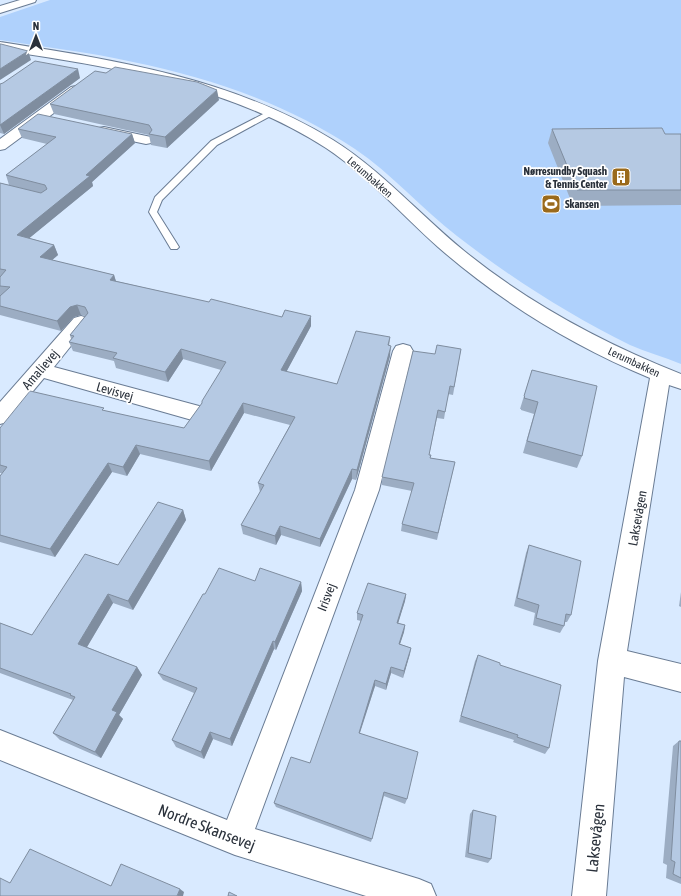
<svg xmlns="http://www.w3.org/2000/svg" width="681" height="896" font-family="'Asap Condensed',sans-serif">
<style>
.green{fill:#afd1fc}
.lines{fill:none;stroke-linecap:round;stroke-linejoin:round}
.lane-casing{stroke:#6a7c94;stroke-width:2}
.street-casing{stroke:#6a7c94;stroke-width:2}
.lane{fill:#fff;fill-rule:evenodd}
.street{fill:#fff;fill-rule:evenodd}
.wall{fill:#9cadc3}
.shaded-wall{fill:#7f8d9f}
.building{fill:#b5c9e3;stroke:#7f8d9f}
.labels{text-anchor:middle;stroke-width:3.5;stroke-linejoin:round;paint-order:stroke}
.far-poi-label{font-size:11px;font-weight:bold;fill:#29303a;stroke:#fff;text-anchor:end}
.far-street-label{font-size:11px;fill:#29303a;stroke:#fff}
.street-label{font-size:13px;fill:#29303a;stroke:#fff}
.near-street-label{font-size:16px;fill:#29303a;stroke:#fff}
</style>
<rect width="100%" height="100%" fill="#d9eaff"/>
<path class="green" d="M50,0H681V364C664,357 646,352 630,345C569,315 511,278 457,236C422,209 392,174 355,149C288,104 211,78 133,62C89,52 44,47 0,40V17Z"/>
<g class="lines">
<defs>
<path id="lane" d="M269,111H272L276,113L217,145L162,200L157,212L179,247L177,249H171L149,212L155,197L211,141Z"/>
<g id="street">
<path d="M20,0H36L35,2L0,13V6Z"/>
<path d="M0,42C115,60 232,78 333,140C381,170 419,214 463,250C528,303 603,343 681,374V389L669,385L627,651L681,664V692L624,677L606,896H572L598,661L650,378C573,346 501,302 438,247C401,214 368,176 326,148C228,85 113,67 0,50Z"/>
<path d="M76,86L81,87L82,90L81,93L5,149L0,150V139L71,87Z"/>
<path d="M104,127L151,137L153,140L151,143L146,144L99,134L97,131L99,128Z"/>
<path d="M81,316L88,318L90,322L54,367L199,406L203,412L199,418L192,420L44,378L7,422L0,424V402L74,318Z"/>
<path d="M403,344L410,346L413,351L379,490L255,829L419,879L431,884L436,896H366L235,855L0,760V730L227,820L355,490L393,351L396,346Z"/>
</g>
</defs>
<use href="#lane" class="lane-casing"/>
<use href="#street" class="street-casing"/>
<use href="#lane" class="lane"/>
<use href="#street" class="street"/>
</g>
<g class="wall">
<path d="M80,78L4,134L0,133V84Z"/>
<path d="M219,100L167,148L151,145L149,135L54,114L50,104Z"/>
<path d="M18,129L132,134L135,143L92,182L93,186L29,238L54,245L58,255L52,260L114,275L116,281L311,326L286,372L337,384L389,345L390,356L356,480L352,479L320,547L281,535L276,545L243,534L241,525L260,492L258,483L290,425L244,413L211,471L140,454L127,476L112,472L55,557L0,542V476L2,473H0V428L105,411L184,428L202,403L221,370L183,359L168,382L116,368L114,361L73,351L69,342L71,339L70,335L85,316L81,315L74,317L61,331L0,315V296L1,295H0V183L9,185L6,175L47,144L22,138Z"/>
<path d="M552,129L665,134H681V205L573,206L548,143Z"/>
<path d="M461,349L453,395L448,394L444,419L437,418L429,455L430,458L455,462L437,540L401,531L402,524L412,491L382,485V477L435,354Z"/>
<path d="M532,370L582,456L577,468L523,453L534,414L521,410V409H520Z"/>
<path d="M183,510L186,520L133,610L113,603L87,647L137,667L142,675L119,715L123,719L101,758L60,740L53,733L73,700L0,673V623L32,635L118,565Z"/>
<path d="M529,545L571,615L567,622H564V626L560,633L533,625L535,613L514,606L526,553Z"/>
<path d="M301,582L302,591L276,650L274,649L232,746L213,739L204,759L176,747L172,740L194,693L163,680L158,673L205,594Z"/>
<path d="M681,592V607L679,606Z"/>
<path d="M406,594L405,601L398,623L405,625L404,632L400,644L411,648L403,678L391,673L386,690L375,686L360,733L407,799L405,804L384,796L371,842L276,807L274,803L310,763L361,621L357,620V613Z"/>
<path d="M478,655L500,665L549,748L545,754L513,742L514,740L459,722L475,661Z"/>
<path d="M679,741H681V884L666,878L667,865L663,863L673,746Z"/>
<path d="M473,810L491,859L488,863L465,857L470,814Z"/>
</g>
<g class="shaded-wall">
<path d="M28,51L31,60L0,80V69Z"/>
<path d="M78,69L80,78L4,134L0,125Z"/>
<path d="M217,90L219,100L167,148L165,137Z"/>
<path d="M132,134L135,143L92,182L93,186L21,245L17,235Z"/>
<path d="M54,245L58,255L44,267L40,257Z"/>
<path d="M114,275L117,285L110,280Z"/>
<path d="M77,305L81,315L74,317L61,331L57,321L70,307Z"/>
<path d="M311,316V326L282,380L281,370Z"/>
<path d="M390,337L389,346L388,345Z"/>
<path d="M391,346L390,356L356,480L357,470Z"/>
<path d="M181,349L183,359L168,382L165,372Z"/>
<path d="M243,403L244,413L211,471L209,461Z"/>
<path d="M136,445L140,454L127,476L123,467Z"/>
<path d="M108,463L112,472L55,557L50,549Z"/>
<path d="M352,469V479L320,547V539Z"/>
<path d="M183,510L186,520L133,610L128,601Z"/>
<path d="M280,526L281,535L276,545L275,536Z"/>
<path d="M301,582L302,591L276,650L275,642Z"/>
<path d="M108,594L113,603L84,652L78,644Z"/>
<path d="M406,594L405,601L396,630L397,623Z"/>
<path d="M405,625L404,632L398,650L399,644Z"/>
<path d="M273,641L274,649L232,746L230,739Z"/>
<path d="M411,648L410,654L403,678L404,671Z"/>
<path d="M137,667L142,675L119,715L123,719L101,758L95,752L112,710Z"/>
<path d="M391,667V673L386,690V684Z"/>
<path d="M375,680V686L358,738L359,733Z"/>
<path d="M210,732L213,739L204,759L201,752Z"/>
<path d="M180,889L184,892L183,896H177Z"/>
</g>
<g class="building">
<path d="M0,44H1L28,51L0,69Z"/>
<path d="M35,61L78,69L0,125V84L3,83Z"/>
<path d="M115,67L197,82L217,90L165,137L149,134L152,130L149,125L50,104L95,71L106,73Z"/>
<path d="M38,114L132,134L86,175L90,176L17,235L54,245L40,257L114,275L110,280L209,302L211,299L282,317L285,310L311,316L281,370L337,384L356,331L390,337L388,345L391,346L357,470L352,469L320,539L280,526L275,536L241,525L264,485L258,483L295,417L243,403L209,461L136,445L123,467L108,463L50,549L0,535V476L7,467L0,465V428L30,391L104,408L102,410L184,428L202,403V401L226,362L181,349L165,372L113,358L117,353L69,342L74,336L70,335L88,313L85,307L77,305L70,307L57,321L0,306V296L10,287L0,286V277L6,270L0,269V183L41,193L47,189L45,185L6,175L56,137L18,129Z"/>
<path d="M662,128L665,134H681V190H577L552,129Z"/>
<path d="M437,345L461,349L454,387L450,386L445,412L438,410L429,455H431L430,458L455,462L438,533L402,524L414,483L382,477L413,351L435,354Z"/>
<path d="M532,370L597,386L582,456L527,441L538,402L524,398L525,397L524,396Z"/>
<path d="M158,502L183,510L128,601L108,594L78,644L137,667L112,710L117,712L95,752L53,733L75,697L70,695L71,694L0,668V623L32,635L85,554L118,565Z"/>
<path d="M529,545L581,561L571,615L566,614L564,626L536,618L539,605L517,598Z"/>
<path d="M219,568L255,581L260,568L301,582L275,642L273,641L230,739L210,732L201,752L172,740L197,688L158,673L203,594H205Z"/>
<path d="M368,583L406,594L397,623L405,625L399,644L411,648L404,671L391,667L386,684L375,680L359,733L418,752L407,799L384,792L372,839L274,803L291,757L310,763L363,615L357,613Z"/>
<path d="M478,655L500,663V665L561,685L549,748L517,737L518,735L461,716Z"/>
<path d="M679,741H681V878L673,874L675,862L671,860Z"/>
<path d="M473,810L496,816L491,859L468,853Z"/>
<path d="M30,849L111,886L121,864L180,889L177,896H0V878L10,883Z"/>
<path d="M229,892L237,896H228Z"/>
</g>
<defs>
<symbol id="building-square" viewBox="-11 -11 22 22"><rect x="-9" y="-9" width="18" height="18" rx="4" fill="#9a6a1c" stroke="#fff"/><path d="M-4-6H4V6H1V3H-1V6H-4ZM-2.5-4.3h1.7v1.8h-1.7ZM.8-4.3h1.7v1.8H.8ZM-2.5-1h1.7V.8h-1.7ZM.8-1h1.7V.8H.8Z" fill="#fff"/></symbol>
<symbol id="stadium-square" viewBox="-11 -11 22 22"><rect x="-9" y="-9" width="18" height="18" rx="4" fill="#9a6a1c" stroke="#fff"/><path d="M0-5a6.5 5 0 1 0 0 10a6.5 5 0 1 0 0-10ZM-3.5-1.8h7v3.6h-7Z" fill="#fff"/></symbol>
</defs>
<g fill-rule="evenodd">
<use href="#building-square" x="610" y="166" width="22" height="22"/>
<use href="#stadium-square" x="540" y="193" width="22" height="22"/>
</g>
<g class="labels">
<g class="far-poi-label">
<text x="607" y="175">Nørresundby Squash<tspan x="607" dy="13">&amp; Tennis Center</tspan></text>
<text x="565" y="208" text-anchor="start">Skansen</text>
</g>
<g class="far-street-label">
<text transform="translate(370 177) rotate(41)" y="4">Lerumbakken</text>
<text transform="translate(634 362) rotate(25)" y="4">Lerumbakken</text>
</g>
<g class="street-label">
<text transform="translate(40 369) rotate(-49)" y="5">Amalievej</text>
<text transform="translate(115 391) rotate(16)" y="5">Levisvej</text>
<text transform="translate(637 518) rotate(-80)" y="5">Laksevågen</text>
<text transform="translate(326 597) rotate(-69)" y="5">Irisvej</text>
</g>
<g class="near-street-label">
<text transform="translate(207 827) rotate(21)" y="6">Nordre Skansevej</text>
<text transform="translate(595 838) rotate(-84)" y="6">Laksevågen</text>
</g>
</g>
<g transform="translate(36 36)" stroke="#ffffff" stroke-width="3" paint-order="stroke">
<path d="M0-3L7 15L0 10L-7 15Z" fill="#29303a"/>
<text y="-6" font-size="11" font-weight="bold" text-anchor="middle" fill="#29303a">N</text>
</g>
</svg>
